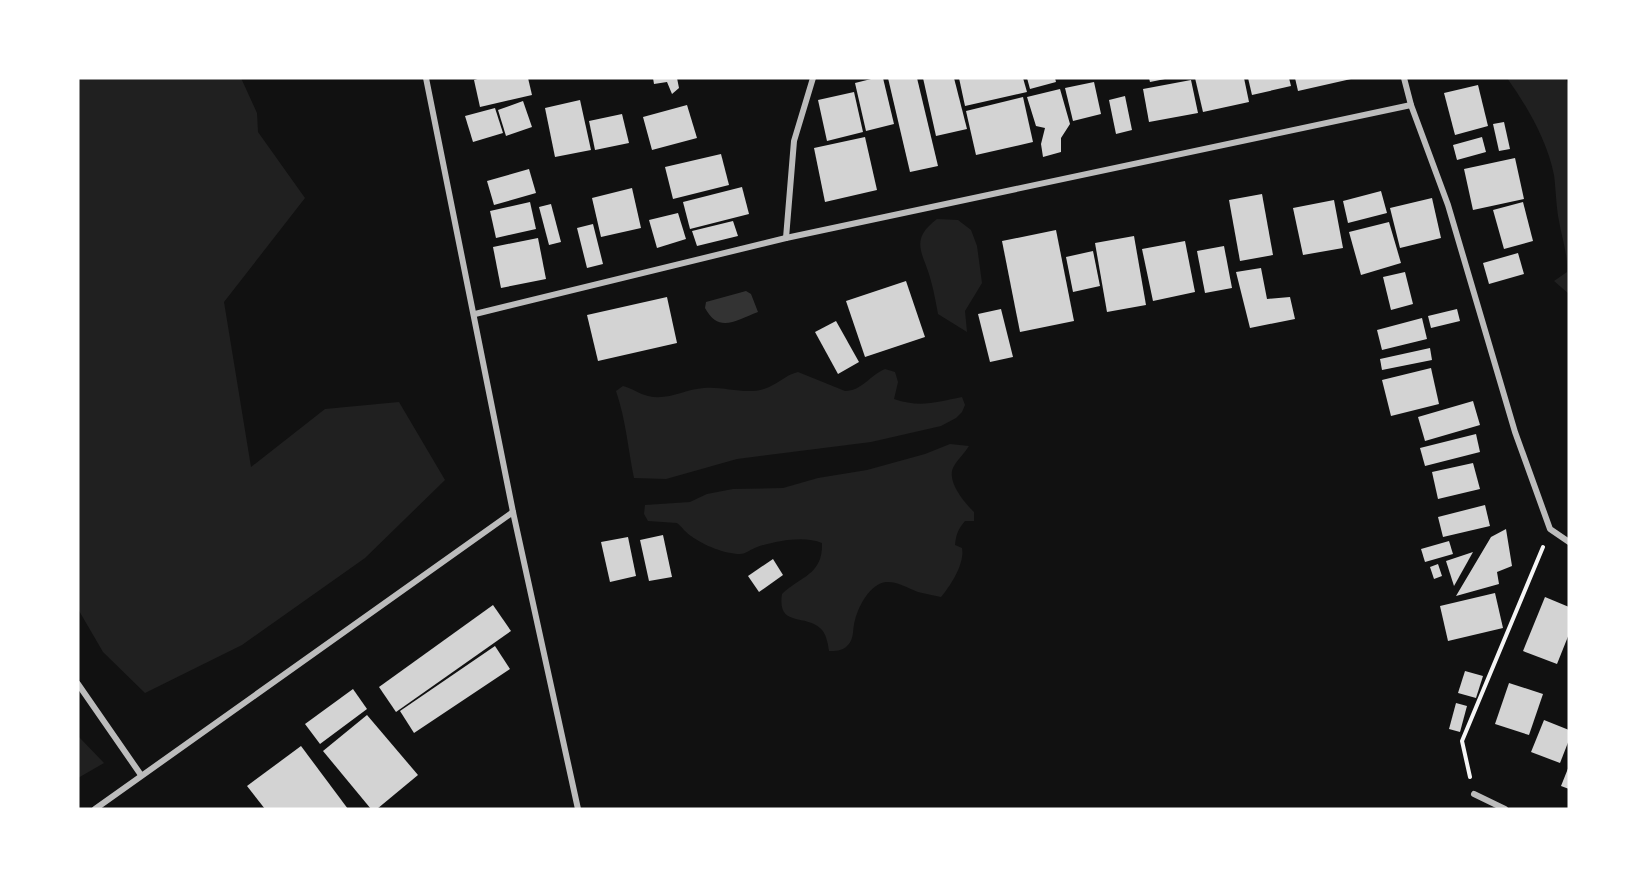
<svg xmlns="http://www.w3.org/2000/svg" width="1647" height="887" font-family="'Asap Condensed',sans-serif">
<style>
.green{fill:#202020}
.water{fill:#333}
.building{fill:#d3d3d3}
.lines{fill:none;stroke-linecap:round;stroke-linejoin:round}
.path{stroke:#f5f5f5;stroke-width:4}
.minor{stroke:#bcbcbc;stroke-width:6}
</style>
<rect width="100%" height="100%" fill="#111"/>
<g class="green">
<path d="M78,78H241L257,113L258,132L305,198L224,302L251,467L325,409L399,402L445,480L365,558L242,645L145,693L103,652L78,609Z"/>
<path d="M1507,78H1565L1569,86V294L1554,281L1567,272C1568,254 1562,239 1559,221C1556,206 1556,190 1554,175C1547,140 1527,106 1507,78Z"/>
<path d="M937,219L958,220L971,230L977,246L982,283L965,311L967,332L938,314C936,303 934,292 931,281C924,253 908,241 937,219Z"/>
<path d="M885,369L895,372L898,382L894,399C920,408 937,402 962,397L965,405L962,412L956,418L941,426L871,442L737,459L666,479L634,478C628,449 626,420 616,391L623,386C632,388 639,394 648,396C668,401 685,389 704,388C723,386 745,395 764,389C777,385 785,375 798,372L845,391C862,391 870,375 885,369Z"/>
<path d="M950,444L969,446C964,454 958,459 954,466C945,480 965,503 974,512V521H965C958,529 956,535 955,545L962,548C965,563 951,585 941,597C933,595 925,594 918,592C908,588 897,581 886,582C870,584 859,605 855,620C852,629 855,639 847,646C842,651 835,651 829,651C828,643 826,633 820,628C804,614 777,627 782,594C801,576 823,575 822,543C804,535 775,541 757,547C751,549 746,554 740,554C725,554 703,545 691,536C686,533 682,527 677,523L648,521L644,514L645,505L690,502L707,494L733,489L783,488L818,478L867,470L925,454Z"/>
<path d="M78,736L104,763L78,778Z"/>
</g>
<path class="water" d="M746,291L751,294L758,312C736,320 719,334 705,308L706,302Z"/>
<g class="building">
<path d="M481,78H528L532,95L480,107L474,80Z"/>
<path d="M653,78H677L679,88L672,94L667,82L654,84Z"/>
<path d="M875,78H883L894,124L866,131L855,83Z"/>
<path d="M888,78H917L938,166L910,172Z"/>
<path d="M923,78H954L967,129L936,136Z"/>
<path d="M959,78H1023L1027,92L965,106Z"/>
<path d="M1027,78H1055L1056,82L1030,89Z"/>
<path d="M1149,78H1165V79L1150,82Z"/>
<path d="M1195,78H1244L1249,102L1203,112Z"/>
<path d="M1248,78H1289L1291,86L1252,95Z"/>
<path d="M1295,78H1351V79L1298,91Z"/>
<path d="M1191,80L1198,113L1149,122L1143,89Z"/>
<path d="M1094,82L1101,114L1073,121L1065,88Z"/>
<path d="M1478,85L1488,126L1455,135L1444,93Z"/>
<path d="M1060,89L1070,124L1061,138V152L1043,157L1041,144L1045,128L1036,126L1027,97Z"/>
<path d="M854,92L863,132L827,141L818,100Z"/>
<path d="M1125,96L1132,130L1116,134L1109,100Z"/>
<path d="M1023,97L1033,142L976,155L966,111Z"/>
<path d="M580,100L591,150L555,157L545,108Z"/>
<path d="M523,101L532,127L506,136L498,110Z"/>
<path d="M687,105L697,138L652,150L643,117Z"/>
<path d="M495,108L503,133L473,142L465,116Z"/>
<path d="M622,114L629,143L595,150L589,121Z"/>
<path d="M1504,122L1510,149L1499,151L1493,124Z"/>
<path d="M865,137L877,190L825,202L814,148Z"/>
<path d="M1482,137L1486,152L1457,160L1453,145Z"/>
<path d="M721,154L729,185L673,199L665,167Z"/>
<path d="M1515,158L1524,199L1473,210L1464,169Z"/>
<path d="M529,169L536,193L494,205L487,181Z"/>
<path d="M742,187L749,214L690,229L683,202Z"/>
<path d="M632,188L641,228L601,237L592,198Z"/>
<path d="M1381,191L1387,213L1348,223L1343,201Z"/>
<path d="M1262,194L1273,255L1240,261L1229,200Z"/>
<path d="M1432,198L1441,238L1400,248L1390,208Z"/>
<path d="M1334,200L1343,248L1303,255L1293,208Z"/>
<path d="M530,202L536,229L496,238L490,211Z"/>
<path d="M1523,202L1533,241L1504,249L1493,210Z"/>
<path d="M551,204L561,242L549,245L539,207Z"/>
<path d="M678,213L686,239L657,248L649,220Z"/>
<path d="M733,221L738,236L697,246L692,231Z"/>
<path d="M1389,222L1401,263L1361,275L1349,232Z"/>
<path d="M593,224L603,264L587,268L577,228Z"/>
<path d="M1056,230L1074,321L1020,332L1002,241Z"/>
<path d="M1134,236L1146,305L1107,312L1095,243Z"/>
<path d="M538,238L546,279L501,288L493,247Z"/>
<path d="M1185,241L1195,292L1153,301L1142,249Z"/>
<path d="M1224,246L1232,288L1205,293L1197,251Z"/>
<path d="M1093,251L1100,286L1073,292L1066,257Z"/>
<path d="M1518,253L1524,274L1489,284L1483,263Z"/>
<path d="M1261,268L1267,299L1290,297L1295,319L1250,328L1236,272Z"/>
<path d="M1405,272L1413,304L1391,310L1383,277Z"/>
<path d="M906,281L925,337L865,357L846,301Z"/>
<path d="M667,297L677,343L598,361L587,315Z"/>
<path d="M1001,309L1013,357L990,362L978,314Z"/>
<path d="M1457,309L1460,321L1431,328L1428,316Z"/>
<path d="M1422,318L1427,339L1382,350L1377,330Z"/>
<path d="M836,321L859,362L838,374L815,332Z"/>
<path d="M1430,348L1432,360L1382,370L1380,359Z"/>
<path d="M1431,368L1439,404L1391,416L1382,380Z"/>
<path d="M1473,401L1480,425L1425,441L1418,417Z"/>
<path d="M1476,434L1480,452L1425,466L1420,448Z"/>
<path d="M1473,463L1480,489L1438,499L1432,472Z"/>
<path d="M1485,505L1490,526L1443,537L1438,517Z"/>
<path d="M1506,529L1512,566L1497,572L1499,584L1456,596L1491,537Z"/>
<path d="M663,535L672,577L649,581L640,540Z"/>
<path d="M628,537L636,576L610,582L601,542Z"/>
<path d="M1449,541L1453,554L1425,562L1421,549Z"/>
<path d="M1473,552L1454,586L1446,561Z"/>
<path d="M773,559L783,575L759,592L748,576Z"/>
<path d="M1438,564L1442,576L1434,579L1430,567Z"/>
<path d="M1495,593L1503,628L1448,641L1440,606Z"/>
<path d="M1545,597L1569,607V634L1557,664L1523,651Z"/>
<path d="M493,605L511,631L396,712L379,687Z"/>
<path d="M495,646L510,669L414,733L400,711Z"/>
<path d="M1465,671L1483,676L1476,698L1458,693Z"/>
<path d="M1509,683L1543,694L1529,735L1495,724Z"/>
<path d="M353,689L367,709L320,744L305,724Z"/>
<path d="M1456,703L1467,706L1460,732L1449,729Z"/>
<path d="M367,715L418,775L377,809H371L323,751Z"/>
<path d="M1544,720L1569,730V740L1560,763L1531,752Z"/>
<path d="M301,746L348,809H265L247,786Z"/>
<path d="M1569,766V789L1561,786Z"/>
</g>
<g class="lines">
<path class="path" d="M1470,777L1462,741L1543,547"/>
<g class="minor">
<path d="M426,78L513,512L578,809"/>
<path d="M1404,78L1411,105L1448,205L1515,432L1550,529L1569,542"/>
<path d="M786,238L794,141L813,78"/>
<path d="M475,314L786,238L1411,105"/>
<path d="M78,684L141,775"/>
<path d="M1474,794L1505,809"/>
<path d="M95,809L513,512"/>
</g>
</g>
<rect width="1647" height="887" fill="none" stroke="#ffffff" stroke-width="159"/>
</svg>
